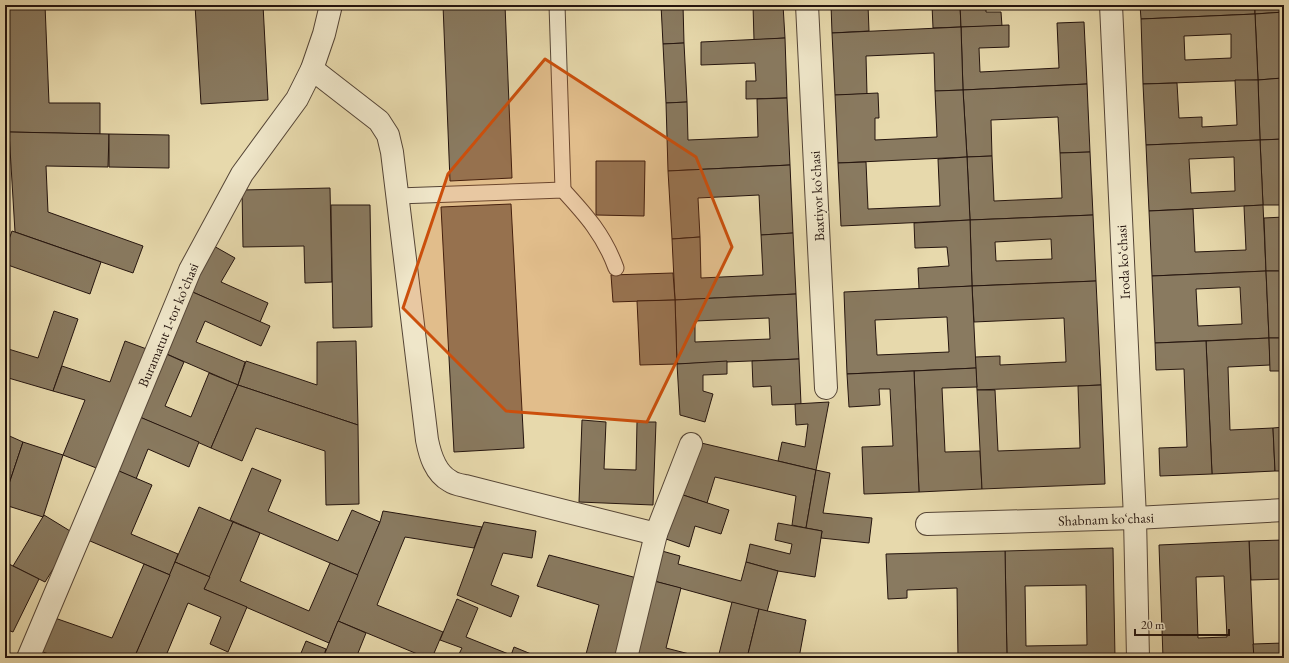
<svg xmlns="http://www.w3.org/2000/svg" width="1289" height="663" font-family="'EB Garamond',serif">
<style>
.building{fill:#897a60;stroke:#24140e;fill-rule:evenodd}
.lines{fill:none;stroke-linecap:round;stroke-linejoin:round}
.service-casing{stroke:#554536;stroke-width:17}
.minor-casing{stroke:#554536;stroke-width:24}
.service{stroke:#efe6c9;stroke-width:15}
.minor{stroke:#efe6c9;stroke-width:22}
.marked{fill:#cb4f0c;fill-opacity:0.2;stroke:#cb4f0c;stroke-width:3;stroke-linejoin:round}
.labels{text-anchor:middle;stroke-width:3;stroke-linejoin:round;paint-order:stroke}
.street-label{font-size:14px;fill:#24140e;stroke:#efe6c9}
</style>
<rect width="100%" height="100%" fill="#e7d9ac"/>
<filter id="stains"><feTurbulence type="fractalNoise" baseFrequency=".005" numOctaves="4"/><feColorMatrix values="0 0 0 0 .2 0 0 0 0 .09 0 0 0 0 .02 0 0 0 .5 -.17"/></filter>
<radialGradient id="worn" r=".72"><stop offset=".6" stop-color="#630" stop-opacity="0"/><stop offset="1" stop-color="#630" stop-opacity=".3"/></radialGradient>
<g class="building">
<path d="M5,5H45L49,103H100V134L9,132Z"/>
<path d="M195,5H263L268,100L201,104Z"/>
<path d="M443,5H505L512,178L450,181Z"/>
<path d="M661,5H683L684,43L663,44Z"/>
<path d="M753,5H783L785,38L754,40Z"/>
<path d="M831,5H868L869,31L832,33Z"/>
<path d="M932,5H960L961,27L933,28Z"/>
<path d="M960,5H986V12H1001L1002,26L961,27Z"/>
<path d="M1058,5H1084V7L1058,8Z"/>
<path d="M1140,5H1255V14L1141,19Z"/>
<path d="M1255,5H1284V12L1255,14Z"/>
<path d="M1284,12V78L1258,80L1255,14Z"/>
<path d="M1255,14L1258,80L1143,84L1141,19ZM1231,34V58L1185,60L1184,36Z"/>
<path d="M1084,22L1087,84L963,90L961,27L1009,25V47L979,48L980,72L1059,68L1057,23Z"/>
<path d="M961,27L963,90L935,91L934,53L866,56L867,94L835,95L832,33Z"/>
<path d="M785,38L787,98L746,99V81H756L755,63L701,65V42Z"/>
<path d="M684,43L687,102L666,103L663,44Z"/>
<path d="M1282,78L1284,112V139L1260,140L1258,80Z"/>
<path d="M1235,80H1258L1260,140L1146,145L1143,84L1177,83L1179,118L1202,117V127L1237,125Z"/>
<path d="M1087,84L1090,152L1060,153L1058,117L991,120L992,156L967,157L963,90Z"/>
<path d="M963,90L967,157L838,163L835,95L878,93L879,118H875V140L937,137L935,91Z"/>
<path d="M787,98L790,165L668,171L666,103L687,102L688,140L758,137L757,99Z"/>
<path d="M9,132L109,134L108,167L46,166L48,212L143,246L133,273L15,232Z"/>
<path d="M109,134L169,135V168L109,167Z"/>
<path d="M1284,139V205H1263L1260,140Z"/>
<path d="M1260,140L1263,205L1149,211L1146,145ZM1234,157L1235,191L1191,193L1189,159Z"/>
<path d="M1090,152L1093,215L970,220L967,157L992,156L994,201L1062,198L1060,153Z"/>
<path d="M967,157L970,220L841,226L838,163L866,162L868,209L940,206L938,159Z"/>
<path d="M596,161H645L644,216L596,215Z"/>
<path d="M790,165L793,233L761,235L759,195L698,198L700,237L672,239L668,171Z"/>
<path d="M330,188L332,282L305,283L304,246L243,247L242,190Z"/>
<path d="M511,204L524,448L454,452L441,207Z"/>
<path d="M331,205H370L372,327L333,328Z"/>
<path d="M1263,205L1266,271L1152,276L1149,211L1193,209L1195,252L1246,250L1244,206Z"/>
<path d="M1093,215L1096,281L972,286L970,220ZM1051,239L1052,259L996,261L995,242Z"/>
<path d="M1284,217V271H1266L1264,218Z"/>
<path d="M970,220L972,286L919,289L918,268L949,266L947,247L915,248L914,223Z"/>
<path d="M12,231L101,262L90,294L5,264V250Z"/>
<path d="M793,233L796,294L675,300L672,239L700,237L701,278L763,275L761,235Z"/>
<path d="M212,245L235,258L221,282L268,303L260,322L188,290Z"/>
<path d="M1266,271L1269,338L1155,343L1152,276ZM1240,287L1242,324L1198,326L1196,289Z"/>
<path d="M1266,271H1284V338H1269Z"/>
<path d="M673,273L675,300L613,302L611,275Z"/>
<path d="M1096,281L1101,385L977,390L975,357L1000,356V365L1066,362L1064,318L974,322L972,286Z"/>
<path d="M972,286L976,368L847,374L844,292ZM947,317L949,352L877,355L875,320Z"/>
<path d="M188,290L270,326L261,346L205,321L196,342L245,362L238,385L162,352Z"/>
<path d="M796,294L799,359L677,364L675,300ZM769,318L770,339L695,342V321Z"/>
<path d="M675,300L677,364L640,365L637,301Z"/>
<path d="M54,311L78,319L53,391L5,377V348L38,358Z"/>
<path d="M1269,338L1270,365L1228,367L1230,430L1273,428L1275,471L1212,474L1206,341Z"/>
<path d="M1269,338H1284V371H1270Z"/>
<path d="M125,341L152,351L104,471L63,455L85,400L53,391L62,366L110,382Z"/>
<path d="M356,341L358,425L238,385L246,361L317,385V342Z"/>
<path d="M1206,341L1212,474L1160,476L1159,448L1187,447L1184,369L1156,370L1155,343Z"/>
<path d="M162,352L184,362L165,406L191,417L209,373L238,385L211,448L135,415Z"/>
<path d="M799,359L801,404L772,405L771,386L753,387L752,361Z"/>
<path d="M727,361V374L703,375V391L713,394L705,422L680,415L677,364Z"/>
<path d="M976,368L977,387L942,388L945,452L980,451L982,489L919,492L914,371Z"/>
<path d="M914,371L919,492L864,494L862,447L893,446L890,389H879L880,405L849,407L847,374Z"/>
<path d="M238,385L358,425L359,504L326,505L325,451L256,428L242,461L211,448Z"/>
<path d="M1101,385L1105,484L982,489L977,390H995L998,451L1080,448L1078,386Z"/>
<path d="M829,402L816,470L778,461L782,442L805,447L808,424L796,425L795,404Z"/>
<path d="M135,415L199,442L189,467L148,449L136,479L112,468Z"/>
<path d="M582,420L606,422L604,469L636,470L637,422H656L653,505L579,502Z"/>
<path d="M1284,427V471H1275L1273,428Z"/>
<path d="M5,434L23,442L8,487L5,486Z"/>
<path d="M23,442L63,455L43,517L5,505V496Z"/>
<path d="M697,442L816,470L806,528L792,525L796,496L715,477L707,503L680,494Z"/>
<path d="M112,468L152,485L131,534L178,554L170,575L83,538Z"/>
<path d="M252,468L281,480L268,511L338,541L352,510L380,522L358,575L230,520Z"/>
<path d="M816,470L830,473L823,513L872,518L869,543L821,538L822,531L806,528Z"/>
<path d="M680,494L729,510L721,534L695,526L689,547L666,539Z"/>
<path d="M199,507L233,522L210,577L175,562Z"/>
<path d="M383,511L482,527L474,548L405,537L377,605L443,632L432,658H427L338,621L380,522Z"/>
<path d="M44,515L75,534L45,582L13,566Z"/>
<path d="M233,522L260,533L240,581L309,611L330,563L358,575L329,643L204,589Z"/>
<path d="M484,522L536,531L532,558L503,553L491,585L519,596L511,617L457,595Z"/>
<path d="M778,523L822,531L815,577L778,571L746,562L750,544L790,554L792,544L775,540Z"/>
<path d="M1284,540V579L1251,580L1249,541Z"/>
<path d="M1249,541L1254,658H1163L1159,545ZM1224,576L1227,637L1198,638L1196,577Z"/>
<path d="M1113,548L1115,658H1007L1005,551ZM1086,585L1087,645L1026,646L1025,586Z"/>
<path d="M662,551L680,556L678,564L741,581L746,562L778,571L767,612L654,581Z"/>
<path d="M1005,551L1007,658H958L957,588L907,590V598L888,599L886,554Z"/>
<path d="M549,555L637,578L616,658H585L599,605L537,586Z"/>
<path d="M5,562L39,579L13,632L5,629Z"/>
<path d="M175,562L210,577L204,589L247,607L228,652L210,644L221,617L188,603L165,658H134Z"/>
<path d="M144,564L170,575L134,658H60L40,651L52,617L112,638Z"/>
<path d="M654,581L681,588L666,648L705,658H638L634,657Z"/>
<path d="M457,599L478,608L466,637L511,655L510,658H457L462,648L440,640Z"/>
<path d="M732,602L759,609L747,658H718Z"/>
<path d="M759,609L806,620L799,658H747Z"/>
<path d="M338,621L366,633L356,658H323Z"/>
<path d="M306,641L326,649L323,658H299Z"/>
<path d="M1284,643V658H1254L1253,644Z"/>
<path d="M514,647L541,658H510Z"/>
<path d="M905,654L920,658H904Z"/>
</g>
<g class="lines">
<defs>
<g id="service">
<path d="M557,5L563,190"/>
<path d="M398,196L563,190C586,215 604,235 616,268"/>
</g>
<g id="minor">
<path d="M807,5L826,388"/>
<path d="M1111,5L1135,518L1138,658"/>
<path d="M312,69L379,121L388,135L392,152L427,440C430,455 435,473 450,481C454,484 460,485 465,486L656,534"/>
<path d="M927,524L1135,518L1284,510"/>
<path d="M28,658L107,471L190,270L242,174L297,99L312,69L324,34L331,5"/>
<path d="M626,658L656,534L691,444"/>
</g>
</defs>
<use href="#service" class="service-casing"/>
<use href="#minor" class="minor-casing"/>
<use href="#service" class="service"/>
<use href="#minor" class="minor"/>
</g>
<path class="marked" d="M545,59L696,157L732,247L647,422L506,411L403,308L448,174Z"/>
<g class="labels">
<g class="street-label">
<text transform="translate(817 196) rotate(-93)" y="5">Baxtiyor koʻchasi</text>
<text transform="translate(1123 262) rotate(-93)" y="5">Iroda koʻchasi</text>
<text transform="translate(168 325) rotate(-67)" y="5">Buramatut 1-tor koʼchasi</text>
<text transform="translate(1106 519) rotate(-2)" y="5">Shabnam koʻchasi</text>
</g>
</g>
<rect width="1289" height="663" fill="none" stroke="#e7d9ac" stroke-width="20"/>
<rect x="6" y="6" width="1277" height="651" fill="none" stroke="#24140e" stroke-width="2"/>
<rect x="10" y="10" width="1269" height="643" fill="none" stroke="#24140e"/>
<path d="M1135 629v6h94v-6" fill="none" stroke="#24140e" stroke-width="2"/>
<text x="1141" y="629" font-size="12" fill="#24140e" stroke="#efe6c9" stroke-width="3" paint-order="stroke">20 m</text>
<rect width="100%" height="100%" filter="url(#stains)"/>
<rect width="100%" height="100%" fill="url(#worn)"/>
</svg>
